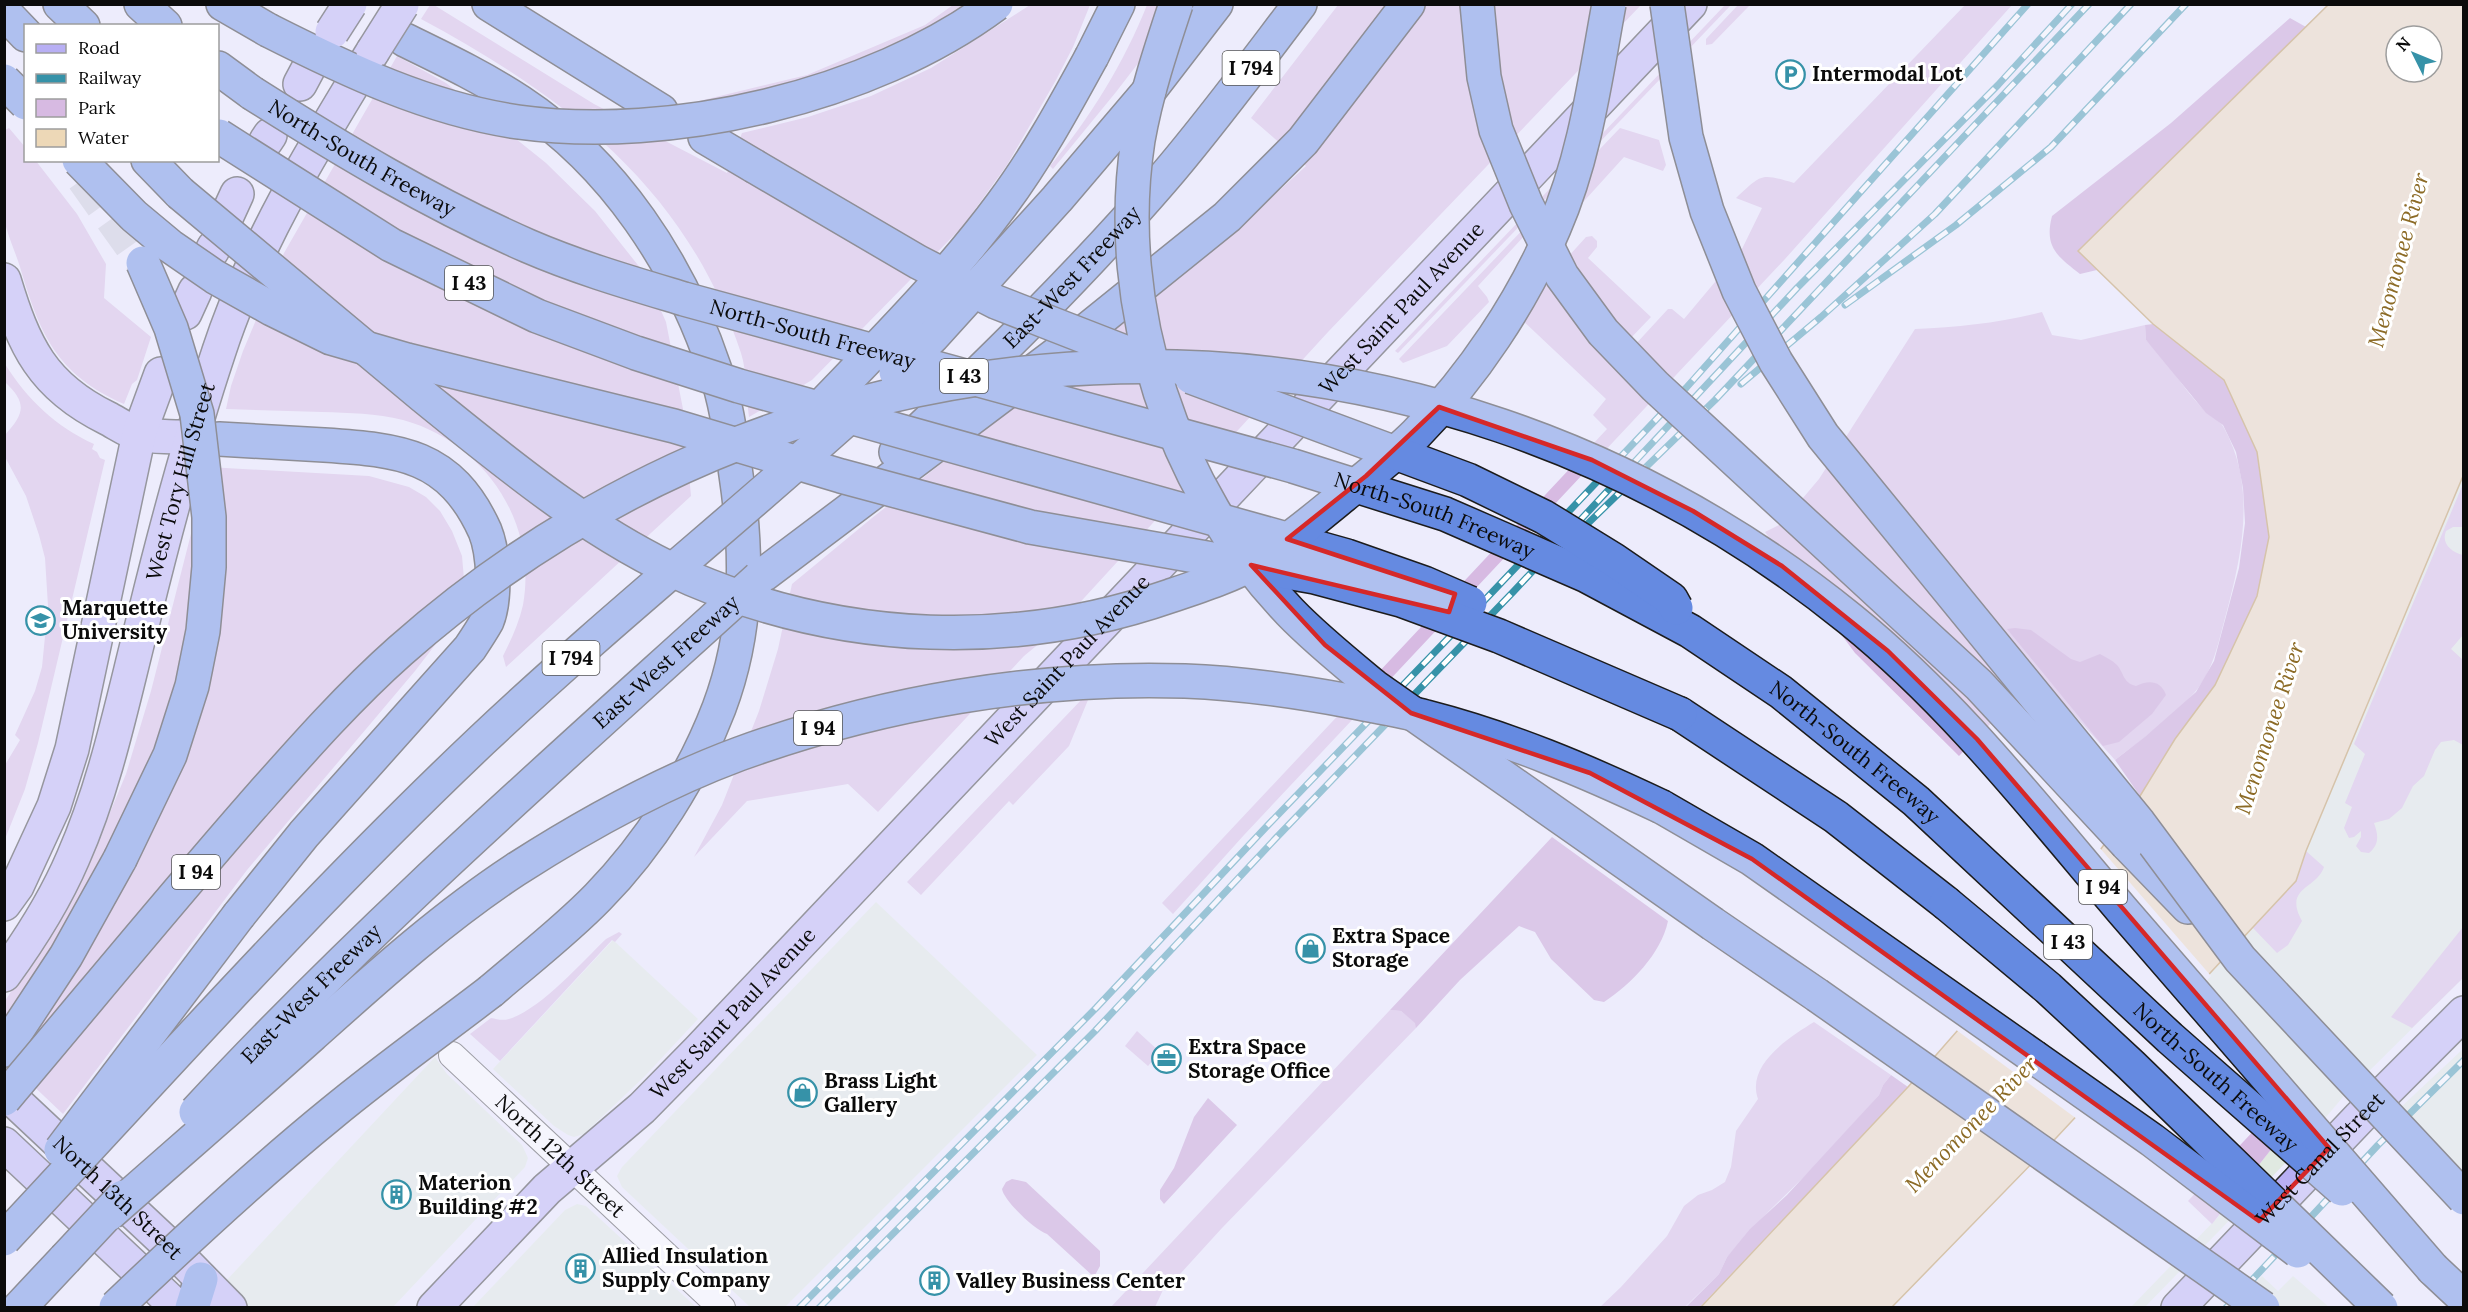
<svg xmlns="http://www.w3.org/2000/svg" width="2468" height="1312" font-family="Lora,serif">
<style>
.industrial{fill:#e0e9e1}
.green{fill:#d7bae2}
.forest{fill:#c69cd1}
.water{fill:#edd8b7;stroke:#ba9148;stroke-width:1.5;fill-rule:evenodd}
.pier{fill:#edecfc}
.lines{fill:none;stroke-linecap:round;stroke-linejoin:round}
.highway-tunnel{stroke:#cbcad8;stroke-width:33;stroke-dasharray:33 16;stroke-linecap:butt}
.street-casing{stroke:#3e3e3e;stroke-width:28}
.secondary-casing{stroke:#2d2d2d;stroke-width:36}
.highway-casing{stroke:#1c1c1c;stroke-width:36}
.street{stroke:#fff;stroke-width:26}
.secondary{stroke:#b8aff4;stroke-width:33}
.highway{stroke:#658ae1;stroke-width:33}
.rail-casing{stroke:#3692a8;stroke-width:7}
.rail{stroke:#fff;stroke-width:4.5;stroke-dasharray:14;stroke-linecap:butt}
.secondary-bridge-casing{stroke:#2d2d2d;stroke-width:36;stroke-linecap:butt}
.highway-bridge-casing{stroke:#1c1c1c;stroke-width:36;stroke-linecap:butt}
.secondary-bridge{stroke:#b8aff4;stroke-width:33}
.highway-bridge{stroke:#658ae1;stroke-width:33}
.marked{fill:none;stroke:#d62828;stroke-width:4.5;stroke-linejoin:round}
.labels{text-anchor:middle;stroke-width:6;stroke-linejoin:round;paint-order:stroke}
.shield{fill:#fff;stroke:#545454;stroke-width:1.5}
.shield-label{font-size:20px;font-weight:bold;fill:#0b0b0b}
.poi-label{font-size:21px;font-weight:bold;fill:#0b0b0b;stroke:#fff;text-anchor:start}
.street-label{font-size:21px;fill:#0b0b0b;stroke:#fff}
.water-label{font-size:22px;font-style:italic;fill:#8c6b26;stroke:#fff}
</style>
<rect width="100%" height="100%" fill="#edecfc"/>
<g class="industrial">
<path d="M2463,476V978L2343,1097L2300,1148L2145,1307L2130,1308L2217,1218L2294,1120L2190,994L2296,881L2306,851Z"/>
<path d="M876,902L1037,1055L785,1307H750L622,1187L617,1176L622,1167Z"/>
<path d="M613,940L698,1019L645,1076L584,1134L574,1137L568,1135L554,1126L493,1069Z"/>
<path d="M2463,1049V1175L2400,1108Z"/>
<path d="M435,1057L447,1074L522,1145L528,1158L525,1167L393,1307H247L224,1283Z"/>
<path d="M577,1204L586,1206L696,1307H473L565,1210Z"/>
<path d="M2262,1276L2278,1291L2293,1276L2329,1307H2247L2243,1295Z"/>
</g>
<g class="green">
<path d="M430,5H434L594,104L727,173L742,133L808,117L871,96L931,68L1030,5H1090L1073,47L1056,80L1007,165L963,226L812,380L749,417C746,396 747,372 741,353C687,189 568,98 421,19Z"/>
<path d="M953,5H976L890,53L702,108L695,102L807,75L925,25Z"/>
<path d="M1147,5H1183L1116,92L1053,169L1050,166C1089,120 1125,61 1147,5Z"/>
<path d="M1338,5H1641L1328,332L1052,633L1024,656L878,812L848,784L747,801L694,857L722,805L759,711L778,649L792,584L872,518L1222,243L1306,166L1251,118Z"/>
<path d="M1725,5H1731L1398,353L1395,351Z"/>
<path d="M1738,5H1750L1712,44L1706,45V39Z"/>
<path d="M1965,5H2012L1785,259L1244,835L1173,914L1162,903L1607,429L1593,415L1606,399L1520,318L1519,311L1586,237L1592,236L1597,241V247L1588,258L1651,317L1627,342L1633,347L1668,309H1672L1684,319L1741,251L1762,208L1736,198C1762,174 1760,173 1794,183Z"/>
<path d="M397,56L446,83L546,163L595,211L645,274L666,322L683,409L691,496L506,667L503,656C511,640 519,623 523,605C538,521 483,442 403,420C376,413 349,413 322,412C290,411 258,410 226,409L231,386L243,351L284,253Z"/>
<path d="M9,128L25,147L26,160L36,161L77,214L106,264L104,298L151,337L137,380L132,384L124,404C56,374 40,334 20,267C15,251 7,234 4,218C1,190 4,159 5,130Z"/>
<path d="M1620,128L1659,140L1666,165L1663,171L1624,157L1557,231L1539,220L1478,286L1487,297L1489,302L1447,346L1403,363L1399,359Z"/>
<path d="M2042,312L2052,335L2081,340L2145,325L2146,340C2168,361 2183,389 2204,410C2210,417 2220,419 2224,428C2257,488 2242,555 2225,618C2218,644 2213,671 2195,692C2173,718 2142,739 2115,760L2038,675L1959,756L1855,653L1765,532L1781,524L1819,479L1915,329C1959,327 2000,323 2042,312Z"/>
<path d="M5,364C27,399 56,427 94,444L92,449L97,452L100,458L105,460L38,743L25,789L5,839V765L20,740L15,735L35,691L42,667L48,606L45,558L39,535L26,496L5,457V435C25,413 27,403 5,382Z"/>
<path d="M208,467L369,476L409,487L426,497L440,511L452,531L462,556L464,579L455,619L415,671L247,870L63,1114L5,1059V1001L61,914L99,839L126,774L151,691Z"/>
<path d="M2463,484V527H2453L2446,531C2441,543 2451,552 2463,555V635L2451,649L2463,660V745L2454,740L2441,742L2435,750L2424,776L2413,786L2402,808L2389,819L2374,823C2378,834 2380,844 2369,853L2361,852L2356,846L2361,837V831L2354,837L2349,838L2344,828L2352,807L2345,803L2365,754L2354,744Z"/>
<path d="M1084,697L1088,700L1069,746L1013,805L1009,801L921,895L907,882Z"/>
<path d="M2306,851L2324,867C2317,889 2283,887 2302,921L2288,945L2277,953L2253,928L2296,881Z"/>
<path d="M2463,927V978L2412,1028L2391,1017Z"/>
<path d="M619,932L622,934L615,942L612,940L500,1061L470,1034L491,1018C497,1019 502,1021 509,1019C541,1009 581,963 606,939Z"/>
<path d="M1390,1010L1401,1011L1416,1023V1028L1222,1228L1181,1273L1163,1290L1155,1307L1110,1308Z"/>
<path d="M1814,1022L1891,1075L1883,1085L1879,1095L1823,1158L1769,1211L1727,1257L1719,1274L1685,1307L1599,1308L1621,1287L1667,1236L1684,1206L1698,1195L1712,1190L1725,1182L1731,1167L1736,1131L1758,1099C1746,1065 1788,1038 1814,1022Z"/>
<path d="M1137,1031L1160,1052L1148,1066L1125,1046Z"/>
<path d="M2258,1126L2277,1142L2212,1224L2188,1201Z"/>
</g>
<g class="forest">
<path d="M2290,18L2306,27L2078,251L2097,270L2080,274C2057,256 2044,247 2052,216L2171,123Z"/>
<path d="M2153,324L2224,380L2257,452L2269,537L2257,596L2215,685L2175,739L2140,796L2115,760L2146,736L2196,692L2214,661L2239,568L2245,523L2243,488L2236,452L2223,425L2206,413L2146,340L2145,325Z"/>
<path d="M2015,628L2031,630L2071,659L2080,662L2100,654C2105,657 2112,660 2117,665C2124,673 2123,683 2136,686C2148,680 2161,680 2166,695L2152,714L2119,742L2103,746L2007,629Z"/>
<path d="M1552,837L1668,921C1661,954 1631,984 1604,1002L1594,1000L1551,959L1535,932L1519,926L1460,980L1416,1028L1415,1023L1401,1011L1390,1010Z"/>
<path d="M1891,1075L1908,1087L1700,1307L1685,1308L1719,1274L1727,1257L1750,1229L1787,1195L1879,1095L1883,1085Z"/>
<path d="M1208,1098L1237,1125L1164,1204L1160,1199V1190L1174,1168L1194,1117Z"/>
<path d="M1012,1179L1026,1182L1100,1251V1266L1094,1277L1047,1234C1035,1230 1004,1201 1002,1189L1006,1182Z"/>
</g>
<path class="water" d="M2328,5H2463V476L2306,851L2296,881L2043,1152L1892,1307L1700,1308L1908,1087L1965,1022L2058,907L2140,796L2175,739L2215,685L2257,596L2269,537L2257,452L2224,380L2153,324L2078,251ZM2396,36H2432V72H2396Z"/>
<path class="pier" d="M2099,847L2211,976L2077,1119L1955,1029L2056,905Z"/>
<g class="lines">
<g class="highway-tunnel">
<path d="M329,4L405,40"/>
<path d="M83,179L143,263"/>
</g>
<defs>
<g id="street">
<path id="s1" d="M452,1055L722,1308"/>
</g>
<g id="secondary">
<path d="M300,84L308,69"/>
<path d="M266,141L270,135"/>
<path d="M226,218L237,194"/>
<path d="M212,251L214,247"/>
<path d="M4,280C24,346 42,386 107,418C117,423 129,432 140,434C151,437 165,436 177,437"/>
<path d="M185,313L195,291"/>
<path d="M4,904L17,886L54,806L72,749L139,434L161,374"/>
<path id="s2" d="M4,975C31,938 55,900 73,858C107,781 123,698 144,617C166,527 190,438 219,351C254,244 315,146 373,51"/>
<path id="s3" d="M4,1091L164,1241L230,1308"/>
<path d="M4,1144L178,1308"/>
<path id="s4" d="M434,1308L547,1189L642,1108L698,1051L1690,4"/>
<path id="s5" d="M2178,1308L2360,1117L2464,1013"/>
</g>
<g id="highway">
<path d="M60,4L83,26"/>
<path d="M141,4L165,26"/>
<path d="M223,4L268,30"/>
<path d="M489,4L661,111"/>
<path d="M4,12L26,35"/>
<path d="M405,40C444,59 484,78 520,102C614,164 680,265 715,370C727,404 731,440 736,475C748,555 748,631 719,708C693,776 649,845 598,897C565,931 527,960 491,991"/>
<path d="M1092,56L1118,4"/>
<path d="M218,68L252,93"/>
<path d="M1149,91L1216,4"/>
<path d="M705,137L754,166"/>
<path d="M148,160L180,193"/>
<path d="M219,439C254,441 289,443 324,445C400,450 450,454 485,531C494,553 496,599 487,621C482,630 476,639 470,648L304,834L239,915"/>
<path id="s6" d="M896,452C988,365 1079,276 1162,180C1211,123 1255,63 1300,4"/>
<path d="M759,578L1062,350L1227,217L1303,141L1408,4"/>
<path d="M1680,714L1836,817L1946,903"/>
<path d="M1662,807L1752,859L2034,1057"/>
<path d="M2127,844L2188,907"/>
<path d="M1713,924L1817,995"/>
<path d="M4,1050L66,956L120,859"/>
<path d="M2433,1269L2464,1298"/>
<path d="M19,1308L65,1259"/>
<path d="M192,1308L201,1279"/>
</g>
</defs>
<use href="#street" class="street-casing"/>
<use href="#secondary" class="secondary-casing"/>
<use href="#highway" class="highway-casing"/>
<use href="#street" class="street"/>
<use href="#secondary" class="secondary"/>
<use href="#highway" class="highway"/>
<defs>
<g id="rail">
<path d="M1845,305L1956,225L2051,147L2186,4"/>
<path d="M1741,384L1821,317L1935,214L2131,4"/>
<path d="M1576,535L1715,400L2089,4"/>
<path d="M799,1308L1096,1008L1268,825L1462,624L1686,388L2028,4"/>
<path d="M819,1308L1095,1031L1276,838L1514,591L1797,288L1998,85L2072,4"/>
<path d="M2226,1308L2378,1145L2464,1060"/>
</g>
</defs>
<use href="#rail" class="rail-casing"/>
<use href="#rail" class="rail"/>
<defs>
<g id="secondary-bridge">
<path d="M332,32L350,4"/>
<path d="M373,51L402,5"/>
</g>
<g id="highway-bridge">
<path d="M1176,4C1161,49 1146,94 1138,140C1112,307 1173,490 1290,612C1316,639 1346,663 1375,687L1713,924"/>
<path d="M1477,4L1484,77L1496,130L1526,204L1562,276L1603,332L1655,386L1979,685L2127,844"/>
<path d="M1667,4L1686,137L1707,211L1739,291L1776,362L1823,436L2139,823L2240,959L2464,1198"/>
<path d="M268,30C347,70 429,109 518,122C671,143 871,97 996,4"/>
<path d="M4,81L26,103"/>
<path id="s7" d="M252,93C342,150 430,203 528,246C579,268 631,283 684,299L1293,466L1445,514L1587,576L1690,631L1781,692L1916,801L2170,1038L2342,1189"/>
<path d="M219,136L391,245L537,316L636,353L739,386L1347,556L1424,583L1470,603"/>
<path d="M79,160L134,216L170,246L215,277L272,309L331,338L407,360L674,426L841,476L1030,527L1315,577L1401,600L1499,636L1680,714"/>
<path d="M754,166L918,262L996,302L1145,360"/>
<path d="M180,193C261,261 342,329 423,396C507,464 593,536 692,579C845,644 1014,650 1170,596C1200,586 1231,576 1259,560C1288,542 1316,518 1343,496C1367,476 1394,456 1416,434C1473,376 1522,302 1554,228C1585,157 1595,80 1609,4"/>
<path d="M896,372L933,336L1057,199L1149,91"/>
<path d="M1191,377L1468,480L1544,517L1614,560L1671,599L1676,608"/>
<path d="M813,415C878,347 946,280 1002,204C1037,157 1064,107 1092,56"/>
<path d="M120,859L170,755L192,686L203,631L209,567V517L197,414L171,328L143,263"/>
<path d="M1946,903L2048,988L2131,1065L2381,1308"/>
<path d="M1817,995L2263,1308"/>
<path d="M2034,1057L2152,1140L2298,1251"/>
<path d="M4,1099C87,1001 168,902 252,806C299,753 347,698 400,651C815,284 1421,271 1850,619C1954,703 2036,809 2122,910C2225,1030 2330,1149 2433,1269"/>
<path id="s8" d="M196,1112C372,922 568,752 759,578"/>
<path d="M61,1150L239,915"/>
<path d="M109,1214C177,1154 245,1095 312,1035C377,977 442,918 515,870C585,825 661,783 739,754C880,703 1035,676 1185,681C1240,683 1295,691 1349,701C1374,706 1401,710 1426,717C1508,738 1586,771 1662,807"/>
<path d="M4,1239C161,1071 315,898 482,740C605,624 736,519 861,406"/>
<path d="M65,1259L123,1197"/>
<path d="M116,1307C186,1240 257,1174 332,1113C384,1070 439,1031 491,991"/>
</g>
</defs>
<use href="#secondary-bridge" class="secondary-bridge-casing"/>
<use href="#highway-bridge" class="highway-bridge-casing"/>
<use href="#secondary-bridge" class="secondary-bridge"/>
<use href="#highway-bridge" class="highway-bridge"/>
</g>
<path d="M0 0H2468V1312H0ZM1439,407L1592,460L1693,511L1782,566L1888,651L1977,739L2329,1148L2259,1221L1752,859L1590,773L1411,713L1325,645L1251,565L1449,612L1455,594L1287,539L1366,476Z" fill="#edecfc" fill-opacity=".55" fill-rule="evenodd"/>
<path class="marked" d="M1439,407L1592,460L1693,511L1782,566L1888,651L1977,739L2329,1148L2259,1221L1752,859L1590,773L1411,713L1325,645L1251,565L1449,612L1455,594L1287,539L1366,476Z"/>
<defs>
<symbol id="parking-ring" viewBox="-11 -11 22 22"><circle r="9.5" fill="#fff" stroke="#3692a8" stroke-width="1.5"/><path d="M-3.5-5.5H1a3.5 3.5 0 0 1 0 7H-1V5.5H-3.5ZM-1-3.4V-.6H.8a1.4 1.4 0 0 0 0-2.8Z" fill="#3692a8"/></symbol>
<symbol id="university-ring" viewBox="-11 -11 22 22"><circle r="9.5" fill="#fff" stroke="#3692a8" stroke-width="1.5"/><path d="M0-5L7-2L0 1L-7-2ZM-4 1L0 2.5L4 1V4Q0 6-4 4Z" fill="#3692a8"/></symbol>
<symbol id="shop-ring" viewBox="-11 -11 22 22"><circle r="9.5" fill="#fff" stroke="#3692a8" stroke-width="1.5"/><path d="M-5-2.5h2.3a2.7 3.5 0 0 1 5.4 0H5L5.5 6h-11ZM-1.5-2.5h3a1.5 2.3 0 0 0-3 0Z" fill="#3692a8"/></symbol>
<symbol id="office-ring" viewBox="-11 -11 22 22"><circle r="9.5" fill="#fff" stroke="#3692a8" stroke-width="1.5"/><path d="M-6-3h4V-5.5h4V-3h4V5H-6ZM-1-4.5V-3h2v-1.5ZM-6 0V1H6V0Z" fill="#3692a8"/></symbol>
<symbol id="building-ring" viewBox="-11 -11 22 22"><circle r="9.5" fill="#fff" stroke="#3692a8" stroke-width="1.5"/><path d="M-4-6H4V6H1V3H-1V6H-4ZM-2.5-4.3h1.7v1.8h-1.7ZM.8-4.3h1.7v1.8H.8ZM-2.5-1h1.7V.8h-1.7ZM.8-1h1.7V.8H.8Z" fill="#3692a8"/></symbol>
</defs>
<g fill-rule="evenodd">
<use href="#parking-ring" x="1774" y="58" width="33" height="33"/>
<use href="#university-ring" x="24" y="604" width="33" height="33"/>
<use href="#shop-ring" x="1294" y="932" width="33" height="33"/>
<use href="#office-ring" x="1150" y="1042" width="33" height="33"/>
<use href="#shop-ring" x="786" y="1076" width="33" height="33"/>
<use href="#building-ring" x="380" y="1178" width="33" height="33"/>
<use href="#building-ring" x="564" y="1252" width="33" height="33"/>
<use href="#building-ring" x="918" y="1264" width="33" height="33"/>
</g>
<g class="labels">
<g class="shield">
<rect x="1222.5" y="51" width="57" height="34" rx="4.5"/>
<rect x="445" y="266" width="48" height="34" rx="4.5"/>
<rect x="940" y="359" width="48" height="34" rx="4.5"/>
<rect x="542.5" y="641" width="57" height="34" rx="4.5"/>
<rect x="794" y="711" width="48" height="34" rx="4.5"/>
<rect x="172" y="855" width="48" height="34" rx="4.5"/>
<rect x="2079" y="870" width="48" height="34" rx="4.5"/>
<rect x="2044" y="925" width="48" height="34" rx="4.5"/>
</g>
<g class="shield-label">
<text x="1251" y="75">I 794</text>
<text x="469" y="290">I 43</text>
<text x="964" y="383">I 43</text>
<text x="571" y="665">I 794</text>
<text x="818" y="735">I 94</text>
<text x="196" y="879">I 94</text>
<text x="2103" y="894">I 94</text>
<text x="2068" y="949">I 43</text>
</g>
<g class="poi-label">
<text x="1812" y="81">Intermodal Lot</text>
<text x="62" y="615">Marquette<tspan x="62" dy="24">University</tspan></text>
<text x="1332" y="943">Extra Space<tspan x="1332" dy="24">Storage</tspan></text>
<text x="1188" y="1054">Extra Space<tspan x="1188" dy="24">Storage Office</tspan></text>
<text x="824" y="1088">Brass Light<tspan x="824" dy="24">Gallery</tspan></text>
<text x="418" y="1190">Materion<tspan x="418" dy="24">Building #2</tspan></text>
<text x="602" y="1263">Allied Insulation<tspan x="602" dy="24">Supply Company</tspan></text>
<text x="956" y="1288">Valley Business Center</text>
</g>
<g class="street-label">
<text dy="7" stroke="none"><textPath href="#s7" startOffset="128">North-South Freeway</textPath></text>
<text dy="7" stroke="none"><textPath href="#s6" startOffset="248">East-West Freeway</textPath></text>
<text dy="7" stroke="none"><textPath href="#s4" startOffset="1392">West Saint Paul Avenue</textPath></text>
<text dy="7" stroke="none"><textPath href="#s7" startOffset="614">North-South Freeway</textPath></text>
<text dy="7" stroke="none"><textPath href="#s2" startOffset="528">West Tory Hill Street</textPath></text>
<text dy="7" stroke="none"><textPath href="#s7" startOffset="1262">North-South Freeway</textPath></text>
<text dy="7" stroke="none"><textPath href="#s4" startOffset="906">West Saint Paul Avenue</textPath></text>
<text dy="7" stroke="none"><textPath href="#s8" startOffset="651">East-West Freeway</textPath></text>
<text dy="7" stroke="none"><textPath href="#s7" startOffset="1748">North-South Freeway</textPath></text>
<text dy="7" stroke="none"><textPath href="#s8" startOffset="165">East-West Freeway</textPath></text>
<text dy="7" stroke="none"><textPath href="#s4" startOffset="420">West Saint Paul Avenue</textPath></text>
<text dy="7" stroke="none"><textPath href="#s7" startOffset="2234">North-South Freeway</textPath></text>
<text dy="7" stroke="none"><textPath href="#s1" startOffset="148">North 12th Street</textPath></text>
<text dy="7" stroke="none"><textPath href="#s5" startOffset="206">West Canal Street</textPath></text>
<text dy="7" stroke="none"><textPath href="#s3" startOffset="156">North 13th Street</textPath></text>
</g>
<g class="water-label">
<text transform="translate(2398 260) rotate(-75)" y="8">Menomonee River</text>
<text transform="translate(2269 728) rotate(-72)" y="8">Menomonee River</text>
<text transform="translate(1971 1124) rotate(-46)" y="8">Menomonee River</text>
</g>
</g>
<rect width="2468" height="1312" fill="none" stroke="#0b0b0b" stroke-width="12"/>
<rect x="24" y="24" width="195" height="138" fill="#ffffff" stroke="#9d9d9d" stroke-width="1.5"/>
<rect x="36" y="44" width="30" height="9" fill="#b8aff4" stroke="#9d9d9d" stroke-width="1.5"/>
<text x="78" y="54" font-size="18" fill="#0b0b0b">Road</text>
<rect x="36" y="74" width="30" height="9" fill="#3692a8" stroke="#9d9d9d" stroke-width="1.5"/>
<text x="78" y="84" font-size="18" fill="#0b0b0b">Railway</text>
<rect x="36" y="99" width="30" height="18" fill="#d7bae2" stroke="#9d9d9d" stroke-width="1.5"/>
<text x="78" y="114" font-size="18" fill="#0b0b0b">Park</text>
<rect x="36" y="129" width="30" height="18" fill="#edd8b7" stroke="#9d9d9d" stroke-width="1.5"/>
<text x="78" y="144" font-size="18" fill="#0b0b0b">Water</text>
<g transform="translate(2414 54) rotate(313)"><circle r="28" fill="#ffffff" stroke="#9d9d9d" stroke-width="1.5"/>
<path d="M0-4.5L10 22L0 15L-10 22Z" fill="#3692a8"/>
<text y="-9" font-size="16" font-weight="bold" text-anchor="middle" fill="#0b0b0b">N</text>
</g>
</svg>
